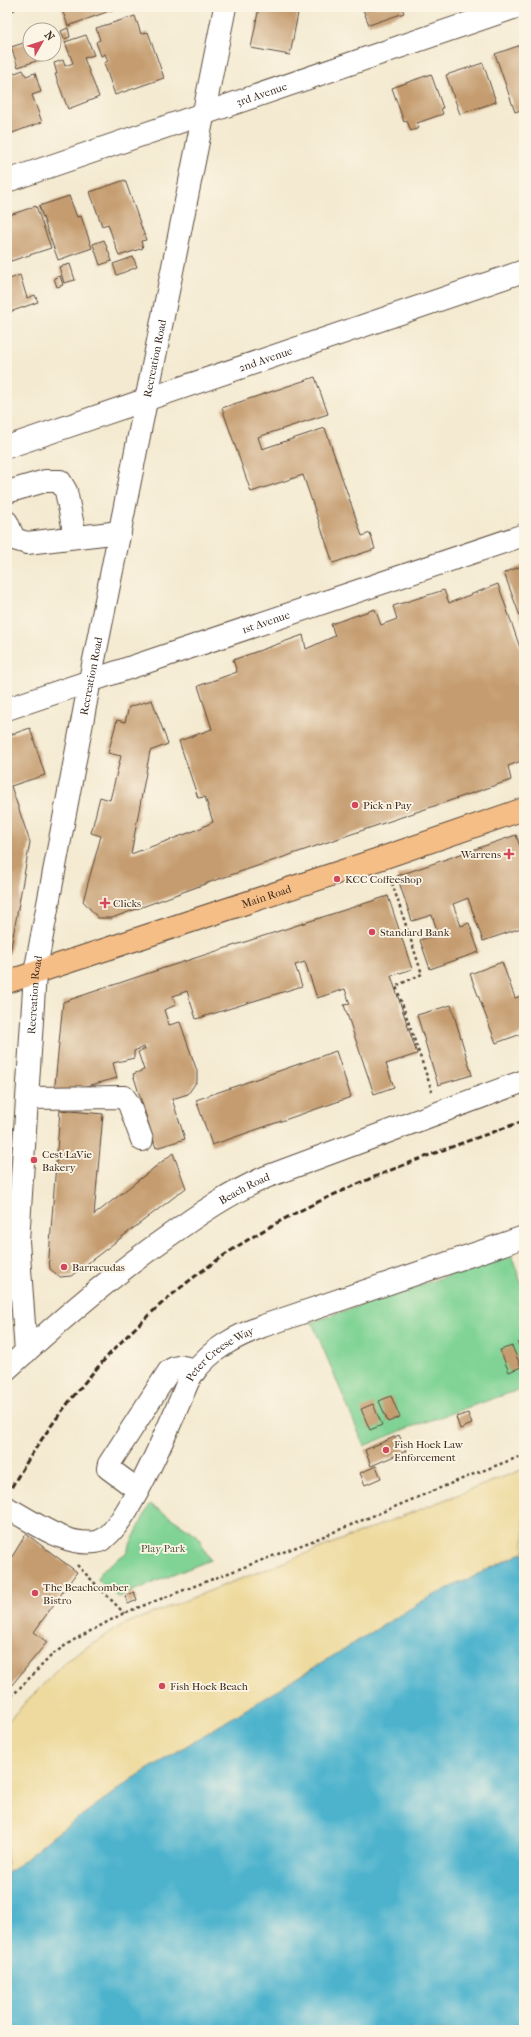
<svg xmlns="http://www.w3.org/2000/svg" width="531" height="2037" font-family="'IM FELL French Canon',serif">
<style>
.green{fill:#80d395;stroke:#5e7e5a}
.sand{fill:#eeda9e;stroke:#94825e}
.water{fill:#4eb3cd;stroke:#446e76}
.building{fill:#c59c70}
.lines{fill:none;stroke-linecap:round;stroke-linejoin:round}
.minor-casing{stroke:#574739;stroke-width:24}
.major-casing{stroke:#574739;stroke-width:24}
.path{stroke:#574739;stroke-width:2.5;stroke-dasharray:3 3;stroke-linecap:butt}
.minor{stroke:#fff;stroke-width:22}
.major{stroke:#f6be87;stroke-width:22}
.rail{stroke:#3b2a1e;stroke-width:3;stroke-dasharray:6 3;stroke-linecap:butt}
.poi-dot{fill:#d1495b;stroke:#fcf5e5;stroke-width:1.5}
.labels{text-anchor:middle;stroke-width:3.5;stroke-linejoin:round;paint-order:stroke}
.street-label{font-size:11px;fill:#3b2a1e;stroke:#fcf5e5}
.poi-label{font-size:11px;fill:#3b2a1e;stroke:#fcf5e5;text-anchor:start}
.park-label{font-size:11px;fill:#4c543c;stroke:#fcf5e5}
</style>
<rect width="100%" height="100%" fill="#fcf5e5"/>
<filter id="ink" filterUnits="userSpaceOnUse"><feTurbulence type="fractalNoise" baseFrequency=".025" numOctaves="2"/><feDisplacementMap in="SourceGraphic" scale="8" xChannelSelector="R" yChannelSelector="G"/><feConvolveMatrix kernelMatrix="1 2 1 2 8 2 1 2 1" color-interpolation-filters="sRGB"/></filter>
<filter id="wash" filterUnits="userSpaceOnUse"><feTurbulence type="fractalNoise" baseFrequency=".012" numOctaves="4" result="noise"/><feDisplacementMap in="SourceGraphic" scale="16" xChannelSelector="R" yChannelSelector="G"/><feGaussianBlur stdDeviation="0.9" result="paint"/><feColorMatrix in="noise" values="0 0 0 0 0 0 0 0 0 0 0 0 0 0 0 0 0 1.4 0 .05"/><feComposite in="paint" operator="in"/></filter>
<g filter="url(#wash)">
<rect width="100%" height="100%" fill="#f4ead1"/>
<g class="green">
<path d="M511,1254L524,1291V1388L408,1428L364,1446L312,1322Z"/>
<path d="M150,1504L197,1535L210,1560L118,1597L98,1580L101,1571L126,1553Z"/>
</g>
<path class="sand" d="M524,1469V1552L426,1599L134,1778L52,1837L7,1874V1722L66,1661L122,1625Z"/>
<path class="water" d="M524,1552V2030H7V1874L52,1837L134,1778L426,1599Z"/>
<g id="blocks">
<g class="building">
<path d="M7,7H14L15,10L7,13Z"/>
<path d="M61,7H114L115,9L68,26Z"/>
<path d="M259,7L298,8L297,13H298L290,55L251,48Z"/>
<path d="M362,7H402L404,13L369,25Z"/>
<path d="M135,16L141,34L148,32L164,78L115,95L104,63L108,61L105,54L101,56L96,42L100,40L96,28Z"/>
<path d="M68,28L70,37L64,39L61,31Z"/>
<path d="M86,35L94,55L84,58L99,97L68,109L55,74H57L54,63L63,60L65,66L73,63L65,42Z"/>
<path d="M30,41V54H40L42,59L18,67L11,47Z"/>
<path d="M524,44V109L515,112L495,54Z"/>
<path d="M483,63L496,102L460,114L446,75Z"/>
<path d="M23,70L26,76L35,73L41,92L32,95L42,122L7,135V76Z"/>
<path d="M431,74L443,108H441L443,114L417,123L419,128L411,131L407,121L404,122L392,88Z"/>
<path d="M125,180L146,240L141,241L143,248L119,256L108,224L102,226L90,192Z"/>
<path d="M69,196L77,217L81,216L92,248L58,260L39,206Z"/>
<path d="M36,206L51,248L11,261L7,251V216Z"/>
<path d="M104,240L112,261L100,265L93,244Z"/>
<path d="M133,257L137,267L117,275L113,264Z"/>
<path d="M70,264L75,280L64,283L59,267Z"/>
<path d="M20,275L27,298L35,295L38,302L7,313V280Z"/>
<path d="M60,276L63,285L57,287L54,278Z"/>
<path d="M315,377L328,414L258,437L262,449L325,428L362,536L370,533L375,549L333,563L303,475L251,492L222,408Z"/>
<path d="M524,565V627L504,573Z"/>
<path d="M498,584L524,659V760L508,766L511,780L213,881L112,918H98L83,901L101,836L91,833L100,797L110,800L121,756L108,753L117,720L125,722L129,707L152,700L168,744L150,751L131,854L194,831L213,822L205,797L198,798L179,741L212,729L198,686L237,672L233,660L303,635L306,649L335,636L331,624L375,609L381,625L397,619L393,606L444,590L449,603Z"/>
<path d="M30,728L45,775L11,786L30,842L10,953L7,954V736Z"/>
<path d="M516,835L524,858V927L483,941L468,898L453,904L461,926L469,923L479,952L430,969L420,940L438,934L432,915L412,921L397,876Z"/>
<path d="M388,896L412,969L391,976L417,1054L386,1064L394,1087L374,1094L344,1005L350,1004L345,989L317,998L305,962L295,965L302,986L196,1019L187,991L173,996L176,1005L164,1010L169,1025L180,1022L197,1071V1081L188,1094L172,1099L185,1139L156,1148L133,1074L144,1070L138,1052L145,1049L144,1047L134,1051V1058L113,1063L117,1078L54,1095L63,1002L164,968Z"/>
<path d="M502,962L515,998L524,995V1033L496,1043L470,974Z"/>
<path d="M451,1005L472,1075L438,1085L417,1015Z"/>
<path d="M336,1051L351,1097L212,1145L196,1100Z"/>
<path d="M60,1110L103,1114L94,1215L173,1153L186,1188L71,1276L60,1277L50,1269L49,1257Z"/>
<path d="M524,1340V1357L518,1343Z"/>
<path d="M512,1346L521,1367L509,1372L500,1350Z"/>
<path d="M391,1396L400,1417L388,1422L379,1401Z"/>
<path d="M373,1404L382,1425L370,1430L361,1409Z"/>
<path d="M468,1413L472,1424L460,1429L456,1417Z"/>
<path d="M399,1435L406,1451L371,1466L365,1450Z"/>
<path d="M376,1466L381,1478L365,1485L360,1473Z"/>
<path d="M26,1534L77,1572L34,1632L47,1642L7,1691V1565Z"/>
<path d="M134,1592L137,1600L128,1604L125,1596Z"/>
</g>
</g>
</g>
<g filter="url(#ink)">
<use href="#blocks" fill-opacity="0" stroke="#574739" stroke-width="1"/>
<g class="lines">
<defs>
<g id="minor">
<path id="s1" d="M7,181L516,7"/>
<path id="s2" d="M7,447L524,271"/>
<path d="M7,492L45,481H60L66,491L75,536"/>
<path d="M7,522L14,539L27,543L120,532"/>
<path id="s3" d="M7,709L524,535"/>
<path d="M28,1098L124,1097L129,1104L142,1140"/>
<path id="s4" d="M26,1352L18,1241L35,973L90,680L225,7"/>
<path id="s5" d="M7,1369C58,1322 110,1277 167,1237C199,1214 230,1193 266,1177L524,1081"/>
<path d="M138,1490L108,1468L109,1464L169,1371C179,1364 185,1367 195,1371"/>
<path id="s6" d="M7,1508C33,1521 65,1547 96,1542C123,1538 168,1427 180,1401C184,1392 187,1381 193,1373C213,1348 234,1337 263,1326L524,1237"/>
</g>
<g id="major">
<path id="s7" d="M7,982L385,857L524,809"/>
</g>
</defs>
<use href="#minor" class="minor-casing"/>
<use href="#major" class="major-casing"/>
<g class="path">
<path d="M392,883L422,974L396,986L432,1091"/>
<path d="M77,1565L124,1613"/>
<path d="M7,1701L53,1654L72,1641L124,1613L312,1541L474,1474L524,1455"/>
</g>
<use href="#minor" class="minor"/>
<use href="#major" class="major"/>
<path class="rail" d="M7,1495C68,1388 149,1300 254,1236C334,1188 436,1152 524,1121"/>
</g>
</g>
<g class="poi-dot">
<circle cx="355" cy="805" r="4"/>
<path d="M507 848h4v4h4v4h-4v4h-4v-4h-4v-4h4z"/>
<circle cx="337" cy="879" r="4"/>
<path d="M103 897h4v4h4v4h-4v4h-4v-4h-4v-4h4z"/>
<circle cx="372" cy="932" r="4"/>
<circle cx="34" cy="1160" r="4"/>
<circle cx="64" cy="1267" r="4"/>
<circle cx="386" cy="1450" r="4"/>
<circle cx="35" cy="1593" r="4"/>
<circle cx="162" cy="1686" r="4"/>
</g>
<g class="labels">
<g class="street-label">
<text dy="4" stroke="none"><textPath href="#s1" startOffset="269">3rd Avenue</textPath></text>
<text dy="4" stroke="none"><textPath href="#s4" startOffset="1006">Recreation Road</textPath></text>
<text dy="4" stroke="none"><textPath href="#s2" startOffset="273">2nd Avenue</textPath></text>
<text dy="4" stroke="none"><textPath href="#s3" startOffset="273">1st Avenue</textPath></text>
<text dy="4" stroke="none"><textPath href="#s4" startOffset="682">Recreation Road</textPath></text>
<text dy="4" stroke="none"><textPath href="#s7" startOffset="273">Main Road</textPath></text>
<text dy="4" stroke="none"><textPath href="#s4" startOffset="358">Recreation Road</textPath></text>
<text dy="4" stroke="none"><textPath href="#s5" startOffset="299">Beach Road</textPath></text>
<text dy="4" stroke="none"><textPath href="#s6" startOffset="328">Peter Creese Way</textPath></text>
</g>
<g class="poi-label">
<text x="363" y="809">Pick n Pay</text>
<text x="501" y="858" text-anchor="end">Warrens</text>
<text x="345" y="883">KCC Coffeeshop</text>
<text x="113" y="907">Clicks</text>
<text x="380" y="936">Standard Bank</text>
<text x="42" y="1158">Cest LaVie<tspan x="42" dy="13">Bakery</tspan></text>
<text x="72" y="1271">Barracudas</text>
<text x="394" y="1448">Fish Hoek Law<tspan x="394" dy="13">Enforcement</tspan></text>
<text x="43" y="1591">The Beachcomber<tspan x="43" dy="13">Bistro</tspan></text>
<text x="170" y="1690">Fish Hoek Beach</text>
</g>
<g class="park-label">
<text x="163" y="1552">Play Park</text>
</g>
</g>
<rect width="531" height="2037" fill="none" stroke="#fcf5e5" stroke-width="24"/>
<g transform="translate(42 42) rotate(51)"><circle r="19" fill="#fcf5e5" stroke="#afa495"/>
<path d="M0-3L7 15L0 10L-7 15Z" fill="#d1495b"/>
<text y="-6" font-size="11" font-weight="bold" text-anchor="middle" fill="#3b2a1e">N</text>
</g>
</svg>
